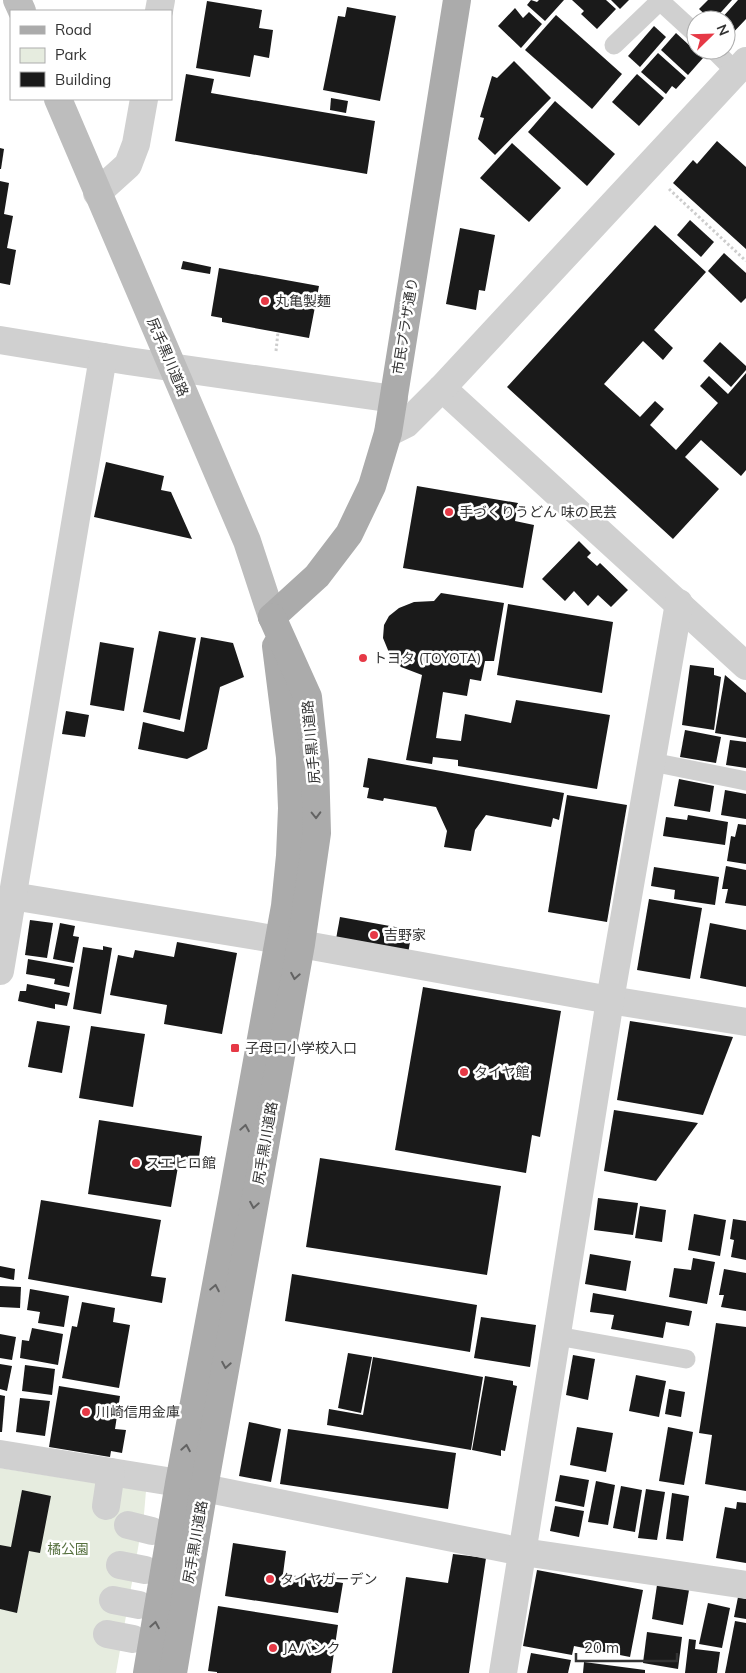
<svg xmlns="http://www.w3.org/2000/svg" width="746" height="1673" font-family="Mulish,'Noto Sans JP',sans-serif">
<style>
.green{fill:#e6ecdf}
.building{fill:#1a1a1a}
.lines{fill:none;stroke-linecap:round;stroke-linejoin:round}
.path{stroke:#cdcdcd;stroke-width:3;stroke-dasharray:2.5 2.5;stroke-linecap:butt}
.lane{stroke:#d0d0d0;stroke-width:19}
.street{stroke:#d0d0d0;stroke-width:28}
.secondary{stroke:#bdbdbd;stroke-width:28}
.primary{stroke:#ababab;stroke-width:28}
.oneway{stroke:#636363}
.poi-dot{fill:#e63946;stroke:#fff;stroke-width:2}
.labels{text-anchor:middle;stroke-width:5;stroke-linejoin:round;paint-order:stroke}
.poi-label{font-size:14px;fill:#333;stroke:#fff;text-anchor:start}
.street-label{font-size:14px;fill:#333;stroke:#fff}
.park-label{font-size:14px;fill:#56703f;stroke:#fff}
</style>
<rect width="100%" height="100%" fill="#fff"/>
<path class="green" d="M0,1468L146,1491L144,1514L116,1673H0Z"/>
<g class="building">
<path d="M531,0L537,2L539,0H564L545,21L527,5Z"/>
<path d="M572,0H606L616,9L597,29L581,14L584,11Z"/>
<path d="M611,0H629L620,9Z"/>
<path d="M708,0H732L714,20H711L699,9Z"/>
<path d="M738,0H746V19L728,38L726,36V20H720Z"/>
<path d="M207,1L262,10L259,28L273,30L269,58L254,55L250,77L196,68Z"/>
<path d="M347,7L396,16L380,101L323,90L338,16L345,17Z"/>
<path d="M515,8L523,18L529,12L542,24L521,48L498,26Z"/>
<path d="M556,15L622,74L592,109L525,50Z"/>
<path d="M654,26L666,37L640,67L628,56Z"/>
<path d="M676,33L703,58L688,75L661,50Z"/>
<path d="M658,53L686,78L676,89L672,86L666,94L641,72Z"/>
<path d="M514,61L551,98L495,155L478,139L484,118L480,117L492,76L497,78Z"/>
<path d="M186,74L214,79L211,93L375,121L367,174L175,141Z"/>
<path d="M637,74L664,98L639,126L612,102Z"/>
<path d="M331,98L348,101L346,113L330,110Z"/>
<path d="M555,101L615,154L587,186L528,132Z"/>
<path d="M717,141L746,167V249L673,183L693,160L697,164Z"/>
<path d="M512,143L561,188L529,222L480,178Z"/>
<path d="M0,148L4,149L1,169H0Z"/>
<path d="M0,181L9,183L4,214L13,216L7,248L16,250L10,285L0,283Z"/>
<path d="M690,220L714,242L701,257L677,235Z"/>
<path d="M655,225L706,272L654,330L673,348L663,360L643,341L604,384L640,417L655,401L664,409L650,425L676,450L718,403L700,386L709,376L728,394L746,373V470L741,476L701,440L685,457L719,489L673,539L507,387Z"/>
<path d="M460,228L495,235L485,291L479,290L476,310L446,304Z"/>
<path d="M724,253L746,273V298L741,303L708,271Z"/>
<path d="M183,261L211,267L210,274L181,269Z"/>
<path d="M219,268L319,286L309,338L222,322V318L211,316Z"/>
<path d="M720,342L746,366V370L731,387L703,361Z"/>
<path d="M106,462L164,476L161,490L171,492L192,539L94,517Z"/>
<path d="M417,486L518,503L515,521L534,525L523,588L403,568Z"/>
<path d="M579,541L591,553L587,557L597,566L600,563L628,590L611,607L598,595L588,606L574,591L565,601L542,579Z"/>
<path d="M441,593L504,603L494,661H485L481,681L470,679L467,696L443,692L436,738L461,741L465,714L511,723L516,700L610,715L597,789L458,766V760L433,757L432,764L406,760L422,675L401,667L390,655L383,638L384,625L389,616L399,608L414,602L434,601Z"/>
<path d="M508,604L613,622L602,693L497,675Z"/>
<path d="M159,631L196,638L180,720L143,712Z"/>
<path d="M201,637L233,643L244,677L220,687L207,749L187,759L138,749L143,722L184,732Z"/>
<path d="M100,642L134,648L124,711L90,705Z"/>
<path d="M690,665L714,668V675L721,677L714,730L682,725Z"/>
<path d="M725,675L746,693V738L715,733Z"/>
<path d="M66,711L89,715L85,737L62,734Z"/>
<path d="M685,730L721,737L716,763L680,757Z"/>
<path d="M730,740L746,742V768L726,765Z"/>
<path d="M368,758L564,793L559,820L553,818L551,827L486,815L475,830L471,851L444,847L447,831L436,807L384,798L383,801L367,798L369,788L363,787Z"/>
<path d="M679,779L714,786L710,812L674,806Z"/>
<path d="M725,790L746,794V819L721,815Z"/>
<path d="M567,795L627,805L607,922L548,912Z"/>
<path d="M688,815L728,822L725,845L663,836L666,817L687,820Z"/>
<path d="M738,824L746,825V864L727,861L731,836L735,837Z"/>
<path d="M726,866L746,870V906L725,903L728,889H722Z"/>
<path d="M654,867L719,877L715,905L674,899L675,890L651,886Z"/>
<path d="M649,899L702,908L690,979L637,970Z"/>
<path d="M340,917L412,930L408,954L336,939Z"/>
<path d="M30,920L53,923L47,958L25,955Z"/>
<path d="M60,923L75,926L73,936L79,937L74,963L53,959Z"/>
<path d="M710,923L746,930V987L700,978Z"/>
<path d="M177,942L237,953L222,1034L164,1024L167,1005L110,995L118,955L133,958L135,950L174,957Z"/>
<path d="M103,946L112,948L101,1014L73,1009L83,947L103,950Z"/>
<path d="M28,959L73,967L69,987L54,984L55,979L26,974Z"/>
<path d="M27,984L70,993L67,1006L55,1004V1009L18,1001L20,991H26Z"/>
<path d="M423,987L561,1011L540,1137L532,1135L526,1173L395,1150Z"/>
<path d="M37,1021L70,1026L62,1073L28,1067Z"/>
<path d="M630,1021L733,1037L703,1115L617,1100Z"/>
<path d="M91,1026L145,1034L133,1107L79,1098Z"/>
<path d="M614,1110L698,1123L656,1181L604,1171Z"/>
<path d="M99,1120L202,1136L198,1164L179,1161L171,1207L88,1194Z"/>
<path d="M320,1158L501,1186L487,1275L306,1247Z"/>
<path d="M598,1198L638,1203L633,1235L594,1230Z"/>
<path d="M41,1200L161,1220L151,1276L166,1278L162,1303L28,1279Z"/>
<path d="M640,1206L666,1210L662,1242L635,1238Z"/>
<path d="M694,1214L726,1220L720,1256L688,1250Z"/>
<path d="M733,1219L746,1221V1260L731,1257L734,1240L730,1239Z"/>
<path d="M590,1254L631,1261L626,1291L585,1284Z"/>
<path d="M693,1258L715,1262L707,1304L669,1297L674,1268L691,1270Z"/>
<path d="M0,1266L15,1269L14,1280L0,1277Z"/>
<path d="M724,1269L746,1273V1311L721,1307L724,1295H719Z"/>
<path d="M292,1274L477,1305L470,1352L285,1321Z"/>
<path d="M0,1286L21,1287L20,1308L0,1307Z"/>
<path d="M30,1289L69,1296L64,1327L38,1323L40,1312L27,1310Z"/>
<path d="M593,1293L692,1311L689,1326L666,1322L663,1338L611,1329L614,1315L590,1312Z"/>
<path d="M82,1302L115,1308L113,1322L130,1325L119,1388L62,1378L72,1326L77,1327Z"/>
<path d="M481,1317L536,1325L530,1367L474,1358Z"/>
<path d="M716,1323L746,1327V1491L705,1484L712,1435L699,1433Z"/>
<path d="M32,1328L63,1334L58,1365L20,1358L22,1340L29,1341Z"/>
<path d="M0,1334L16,1337L12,1360L0,1358Z"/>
<path d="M348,1353L372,1357L361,1413L338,1408Z"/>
<path d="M573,1355L595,1359L588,1400L566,1395Z"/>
<path d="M373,1357L483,1377L471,1450L327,1425L329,1409L363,1415Z"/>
<path d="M0,1364L12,1366L7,1391L0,1389Z"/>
<path d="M25,1365L55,1369L52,1395L22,1391Z"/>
<path d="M636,1375L666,1381L659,1417L629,1411Z"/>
<path d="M485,1376L513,1381V1385L517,1386L505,1451L501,1450V1456L472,1450Z"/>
<path d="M59,1386L120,1396L115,1429L126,1430L122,1453L111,1451L110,1457L49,1447Z"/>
<path d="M669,1389L685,1392L681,1417L665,1414Z"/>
<path d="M0,1395L5,1396L2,1432H0Z"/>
<path d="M20,1398L50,1401L45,1436L16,1432Z"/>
<path d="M249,1422L281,1429L271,1482L239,1476Z"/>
<path d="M577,1427L613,1433L606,1472L570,1465Z"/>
<path d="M668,1427L693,1432L684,1485L659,1481Z"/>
<path d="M288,1429L456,1453L448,1509L280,1484Z"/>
<path d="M560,1475L589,1480L584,1507L555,1501Z"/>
<path d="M596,1481L615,1485L608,1525L588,1522Z"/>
<path d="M621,1486L642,1490L635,1532L613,1528Z"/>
<path d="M646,1489L665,1492L657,1540L638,1538Z"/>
<path d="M22,1490L51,1496L40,1553L29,1551L17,1613L0,1609V1545L11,1547Z"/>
<path d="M672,1493L689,1496L683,1541L666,1539Z"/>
<path d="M737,1502L746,1503V1563L716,1558L725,1507L736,1509Z"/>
<path d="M555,1506L584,1511L579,1537L550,1531Z"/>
<path d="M233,1543L286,1551L283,1574L343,1583L338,1613L225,1596Z"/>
<path d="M453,1554L486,1558L469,1673H392L406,1577L448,1583Z"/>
<path d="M537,1570L643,1590L630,1657L574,1646L572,1655L523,1646Z"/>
<path d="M657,1585L689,1590L683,1625L652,1619Z"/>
<path d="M738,1597L746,1599V1619L734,1617Z"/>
<path d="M708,1603L730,1608L722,1648L699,1644Z"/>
<path d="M218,1606L338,1625L331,1673H217V1672L208,1671Z"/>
<path d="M735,1621L746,1623V1673H725Z"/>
<path d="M647,1632L682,1637L678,1669L643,1663Z"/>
<path d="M689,1639L696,1640L695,1649L720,1652L717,1673H685Z"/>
<path d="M531,1653L571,1660L568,1673H527Z"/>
<path d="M584,1662L645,1670V1673H583Z"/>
</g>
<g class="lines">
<g class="path">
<path d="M669,189L746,261"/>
<path d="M276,351L278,332"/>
</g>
<g class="lane">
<path d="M614,45L660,1L696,34"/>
<path d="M714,50L736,72"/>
<path d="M652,762L746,781"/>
<path d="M557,1336L686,1359"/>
</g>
<g class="street">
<path d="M159,11L161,0"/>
<path d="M97,193L128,165L136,144L144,99"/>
<path d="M0,340L128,361L394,399"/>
<path d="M442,388L746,666"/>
<path d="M388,433L406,424L442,388L746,61"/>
<path d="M12,896L256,936L610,1000L746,1022"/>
<path d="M0,971L103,357"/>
<path d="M0,1454L179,1483L523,1552L746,1585"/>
<path d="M106,1506L111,1472"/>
<path d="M128,1525L152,1531"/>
<path d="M120,1565L145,1570"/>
<path d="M113,1600L139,1605"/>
<path d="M107,1634L133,1639"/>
<path d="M503,1673L610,1000L679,603"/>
</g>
<g class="secondary">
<path d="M17,0L22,11"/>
<path d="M58,99L247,541L272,617"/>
</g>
<g class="primary">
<path d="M272,617L317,576L349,534L372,486L388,433L457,0"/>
<path d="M147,1673L179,1483L233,1194L285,906L290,856L292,808L290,757L276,646"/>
<path d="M173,1673L204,1488L301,944L317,833L315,762L308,697L272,617"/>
</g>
</g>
<defs><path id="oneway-chevron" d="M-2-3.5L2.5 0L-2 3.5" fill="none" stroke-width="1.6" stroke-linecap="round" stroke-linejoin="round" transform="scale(1.25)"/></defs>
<g class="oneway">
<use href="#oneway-chevron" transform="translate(316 815) rotate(89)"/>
<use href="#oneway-chevron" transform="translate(295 976) rotate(100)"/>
<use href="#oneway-chevron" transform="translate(245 1128) rotate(-80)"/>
<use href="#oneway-chevron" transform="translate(254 1205) rotate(100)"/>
<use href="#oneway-chevron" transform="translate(215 1288) rotate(-79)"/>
<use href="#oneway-chevron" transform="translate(226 1365) rotate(100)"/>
<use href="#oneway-chevron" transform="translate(186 1448) rotate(-80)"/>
<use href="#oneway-chevron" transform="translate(155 1625) rotate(-80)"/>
</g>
<g class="poi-dot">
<circle cx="265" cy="301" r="5"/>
<circle cx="449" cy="512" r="5"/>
<circle cx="363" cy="658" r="5"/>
<circle cx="374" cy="935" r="5"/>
<rect x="230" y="1043" width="10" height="10" rx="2.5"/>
<circle cx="464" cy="1072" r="5"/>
<circle cx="136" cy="1163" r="5"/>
<circle cx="86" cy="1412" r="5"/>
<circle cx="270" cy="1579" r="5"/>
<circle cx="273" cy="1648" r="5"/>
</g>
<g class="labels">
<g class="poi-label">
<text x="275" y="306">丸亀製麺</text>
<text x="459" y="517">手づくりうどん 味の民芸</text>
<text x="373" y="663">トヨタ (TOYOTA)</text>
<text x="384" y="940">吉野家</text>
<text x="245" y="1053">子母口小学校入口</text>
<text x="474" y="1077">タイヤ館</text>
<text x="146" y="1168">スエヒロ館</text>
<text x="96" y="1417">川崎信用金庫</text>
<text x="280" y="1584">タイヤガーデン</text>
<text x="283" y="1653">JAバンク</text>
</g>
<g class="street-label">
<text transform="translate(405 326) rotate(-81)" y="5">市民プラザ通り</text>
<text transform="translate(168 357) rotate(67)" y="5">尻手黒川道路</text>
<text transform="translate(311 742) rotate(-95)" y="5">尻手黒川道路</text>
<text transform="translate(265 1143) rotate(-80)" y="5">尻手黒川道路</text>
<text transform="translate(195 1542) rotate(-80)" y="5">尻手黒川道路</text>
</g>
<g class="park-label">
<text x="68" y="1554">橘公園</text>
</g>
</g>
<rect x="10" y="10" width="162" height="90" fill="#ffffff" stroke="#adadad"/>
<rect x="20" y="26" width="25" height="8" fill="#ababab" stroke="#adadad"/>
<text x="55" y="35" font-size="15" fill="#333333">Road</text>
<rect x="20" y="48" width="25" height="15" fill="#e6ecdf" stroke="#adadad"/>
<text x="55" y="60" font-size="15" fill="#333333">Park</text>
<rect x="20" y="72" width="25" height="15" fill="#1a1a1a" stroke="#adadad"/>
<text x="55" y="85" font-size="15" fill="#333333">Building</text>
<g transform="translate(711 35) rotate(67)"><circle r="24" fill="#ffffff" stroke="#adadad"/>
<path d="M0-4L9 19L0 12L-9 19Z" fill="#e63946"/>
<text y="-8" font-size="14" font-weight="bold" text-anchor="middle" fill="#333333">N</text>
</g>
<path d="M576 1653v8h101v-8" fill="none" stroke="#333333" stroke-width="2.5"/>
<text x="584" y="1653" font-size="15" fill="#333333" stroke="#ffffff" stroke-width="4" paint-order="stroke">20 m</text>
</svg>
